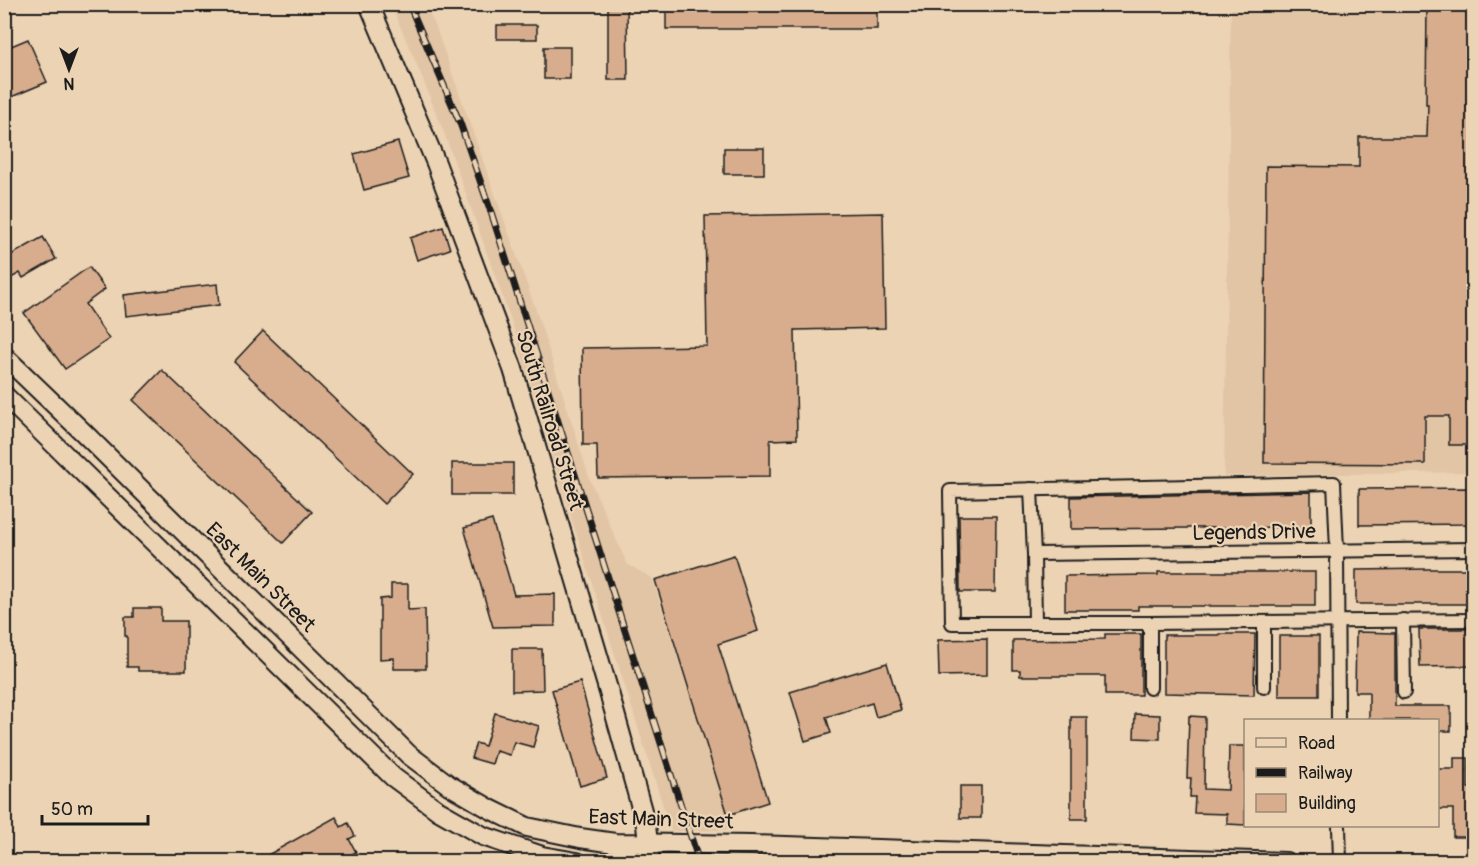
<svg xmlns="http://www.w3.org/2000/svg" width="1478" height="866" font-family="Pangolin,sans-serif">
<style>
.built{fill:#e2c5a5}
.building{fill:#d7ad8d;stroke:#1c1c1c;stroke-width:1.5}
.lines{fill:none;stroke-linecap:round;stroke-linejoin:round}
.street-casing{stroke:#1c1c1c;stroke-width:16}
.secondary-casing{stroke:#1c1c1c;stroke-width:22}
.street{stroke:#ecd3b4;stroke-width:12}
.secondary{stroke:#ecd3b4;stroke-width:18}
.rail-casing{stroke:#1c1c1c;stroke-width:7}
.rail{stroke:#ecd3b4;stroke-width:4.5;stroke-dasharray:14;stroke-linecap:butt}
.labels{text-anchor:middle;stroke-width:4.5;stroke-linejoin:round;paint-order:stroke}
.street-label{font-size:21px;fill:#1c1c1c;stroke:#ecd3b4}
</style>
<rect width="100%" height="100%" fill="#ecd3b4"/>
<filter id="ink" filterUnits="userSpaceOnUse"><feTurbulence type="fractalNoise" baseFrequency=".0167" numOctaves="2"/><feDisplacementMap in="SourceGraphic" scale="12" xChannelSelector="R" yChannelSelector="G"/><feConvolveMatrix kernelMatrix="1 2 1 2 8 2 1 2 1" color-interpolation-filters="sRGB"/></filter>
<g filter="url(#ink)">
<g class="built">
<path d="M391,5H425L435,25L536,310L590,480L627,564L652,578L733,830L671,831L565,498L514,329L446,138L420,72Z"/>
<path d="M1231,5H1473V472L1224,476Z"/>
</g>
<g class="building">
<path d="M608,4H627L628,80H608Z"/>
<rect x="666" y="4" width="211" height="25"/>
<path d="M1427,4H1473V445H1449V416H1425V464L1264,463L1266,166L1359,167V137H1427L1428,104H1426Z"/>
<rect x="497" y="25" width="40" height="14"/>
<path d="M28,39L47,82L4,100V49Z"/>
<rect x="544" y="47" width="26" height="32"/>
<path d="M398,142L409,178L364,190L354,154Z"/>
<rect x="724" y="148" width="40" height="26"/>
<path d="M883,213L885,328L795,330L797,439L770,440V476L598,478L597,445H583L582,348L707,346L705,216Z"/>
<path d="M443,227L450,249L417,260L410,238Z"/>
<path d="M43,237L56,259L23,278L20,273L4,282V259Z"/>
<path d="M89,267L105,289L85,304L109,339L65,369L24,313Z"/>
<path d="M217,284L219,305L126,316L124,295Z"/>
<path d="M263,331L413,474L384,504L234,362Z"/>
<path d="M162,370L312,512L283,543L133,400Z"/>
<rect x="452" y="463" width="61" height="32"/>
<path d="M1473,488V524L1359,525V489Z"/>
<path d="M1311,492V527L1071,529V497Z"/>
<path d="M959,516H996L995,592H960Z"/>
<path d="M492,520L514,595L555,594V626L493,627L464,528Z"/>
<path d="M734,555L758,631L718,644L768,802L728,815L655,580Z"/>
<path d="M1428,569H1473V604H1356V570Z"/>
<path d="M1158,572H1315V606H1138V610H1065V576L1158,575Z"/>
<path d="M391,584H408V610L425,609L426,669H394V658L380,659V599L391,598Z"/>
<path d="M134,608H161V621H186V671H138V667H127V636H125V617H134Z"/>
<path d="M1419,629H1473V666L1420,667Z"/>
<path d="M1356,632L1395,633V706H1451V731H1437V720H1369V692H1355Z"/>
<path d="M1105,634H1141V695H1105V676H1020V670H1013V640L1105,639Z"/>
<path d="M1219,634H1255L1254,695L1164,693V635H1219Z"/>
<rect x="1279" y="636" width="40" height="60"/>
<path d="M987,639V675L939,676L938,640Z"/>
<path d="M512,649H542L543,690L512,691Z"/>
<path d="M887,663L901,710L876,717L872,703L826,717L831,733L805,741L790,692Z"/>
<path d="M580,682L607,778L580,786L552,690Z"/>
<path d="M495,713L539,726L533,747L514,742L510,755L496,751L492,764L471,758L476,743L485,746Z"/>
<path d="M1135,714L1160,715V739L1134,738Z"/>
<path d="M1189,716L1205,717L1204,789L1228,790L1229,746H1245V825L1227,824V814L1194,813L1195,797H1190L1191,778H1187Z"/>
<rect x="1071" y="717" width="16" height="102"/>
<path d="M1454,758H1468V788H1473V837H1453V809H1437V769H1454Z"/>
<rect x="960" y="786" width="21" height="32"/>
<path d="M336,817L341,827L348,823L355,836L349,839L356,852L339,861H257Z"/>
</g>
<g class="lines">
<defs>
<g id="street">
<path d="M1031,489L1034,554L1035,623"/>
<path d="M1034,554L1474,549"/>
<path d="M1403,620L1404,692"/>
<path d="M1150,623H952L950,491L1334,483L1337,550L1338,720"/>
<path d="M1264,687V622"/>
<path d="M1150,688V623L1474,620"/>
<path d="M1339,826L1340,862"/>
</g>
<g id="secondary">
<path d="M369,4L436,163L513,369L608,689L646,825L650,862"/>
<path d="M4,356L84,433L409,755L449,785L490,809L527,827L580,838L615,843L751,845L1286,862"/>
<path d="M4,395L393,777L439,811L483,836L542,856L577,862"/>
</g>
</defs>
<use href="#street" class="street-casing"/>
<use href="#secondary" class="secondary-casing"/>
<use href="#street" class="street"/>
<use href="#secondary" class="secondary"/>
<defs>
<path id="rail" d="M409,4L460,123L491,212L699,862"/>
</defs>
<use href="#rail" class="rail-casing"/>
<use href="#rail" class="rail"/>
</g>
</g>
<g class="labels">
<g class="street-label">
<text transform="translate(550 420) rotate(73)" y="7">South Railroad Street</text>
<text transform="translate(1254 532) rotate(-1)" y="7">Legends Drive</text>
<text transform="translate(261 577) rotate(45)" y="7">East Main Street</text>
<text transform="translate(661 819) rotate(2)" y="7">East Main Street</text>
</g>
</g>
<rect width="1478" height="866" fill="none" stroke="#ecd3b4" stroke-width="24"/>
<rect x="12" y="12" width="1454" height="842" fill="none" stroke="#1c1c1c" stroke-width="2" filter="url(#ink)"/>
<rect x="1244" y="719" width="195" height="108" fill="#ecd3b4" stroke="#998a77" stroke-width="1.5"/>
<rect x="1256" y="738" width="30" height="9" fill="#ecd3b4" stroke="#998a77" stroke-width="1.5"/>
<text x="1298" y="749" font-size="18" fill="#1c1c1c">Road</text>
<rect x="1256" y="768" width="30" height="9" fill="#1c1c1c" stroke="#998a77" stroke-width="1.5"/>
<text x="1298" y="779" font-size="18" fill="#1c1c1c">Railway</text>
<rect x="1256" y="794" width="30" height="18" fill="#d7ad8d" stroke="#998a77" stroke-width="1.5"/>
<text x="1298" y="809" font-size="18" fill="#1c1c1c">Building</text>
<g transform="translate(69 69) rotate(180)" stroke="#ecd3b4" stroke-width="4.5" paint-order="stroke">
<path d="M0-4.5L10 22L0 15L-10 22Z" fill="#1c1c1c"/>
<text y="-9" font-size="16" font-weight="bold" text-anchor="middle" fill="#1c1c1c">N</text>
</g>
<path d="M42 815v9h106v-9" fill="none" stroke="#1c1c1c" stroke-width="3"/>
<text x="51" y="815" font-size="18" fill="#1c1c1c" stroke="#ecd3b4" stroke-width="4.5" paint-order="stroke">50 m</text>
</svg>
